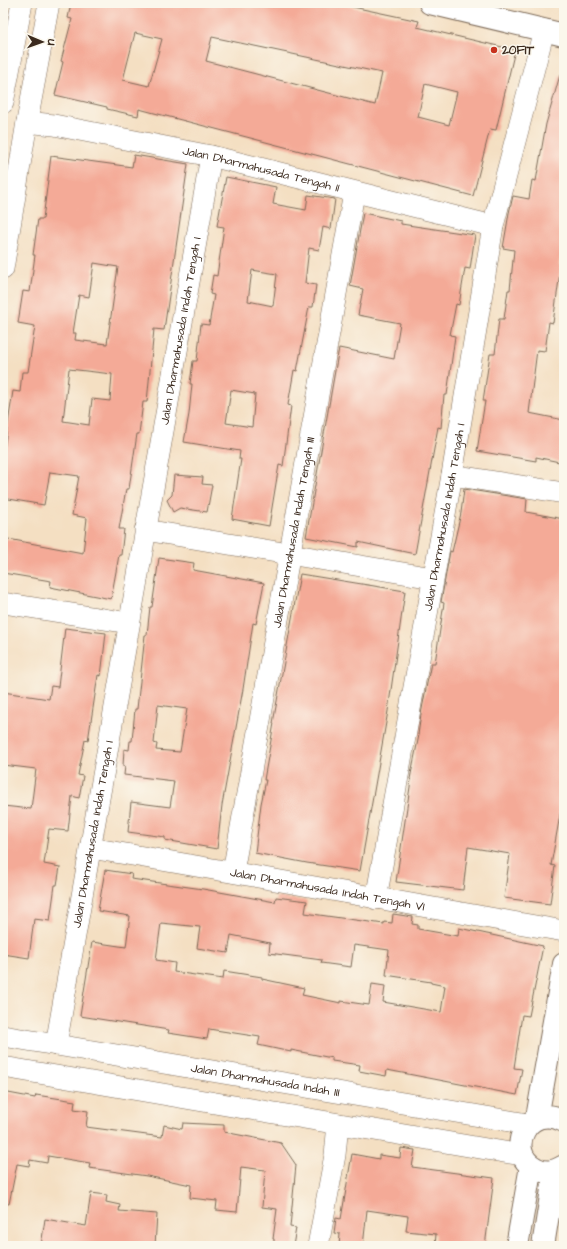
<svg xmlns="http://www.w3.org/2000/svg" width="567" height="1249" font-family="'Architects Daughter',sans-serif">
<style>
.building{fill:#f4aa97;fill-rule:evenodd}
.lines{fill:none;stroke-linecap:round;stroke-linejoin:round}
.minor-casing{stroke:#7c6957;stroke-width:22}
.major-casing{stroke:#7c6957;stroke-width:24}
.minor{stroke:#fff;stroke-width:21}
.major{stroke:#fff;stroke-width:22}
.poi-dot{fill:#c8321e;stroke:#fbf7ec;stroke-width:1.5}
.labels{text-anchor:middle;stroke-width:3;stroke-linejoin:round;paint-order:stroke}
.poi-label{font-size:12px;font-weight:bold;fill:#3b2a1e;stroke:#fbf7ec;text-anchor:start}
.street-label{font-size:12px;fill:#3b2a1e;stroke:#fbf7ec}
</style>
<rect width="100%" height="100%" fill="#fbf7ec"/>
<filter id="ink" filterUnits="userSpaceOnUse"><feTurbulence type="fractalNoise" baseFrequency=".025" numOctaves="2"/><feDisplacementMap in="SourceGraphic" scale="8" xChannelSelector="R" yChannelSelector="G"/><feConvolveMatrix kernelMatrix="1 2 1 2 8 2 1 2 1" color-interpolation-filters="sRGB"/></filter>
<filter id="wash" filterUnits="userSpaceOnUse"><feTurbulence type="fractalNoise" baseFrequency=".012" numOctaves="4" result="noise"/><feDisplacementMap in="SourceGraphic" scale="16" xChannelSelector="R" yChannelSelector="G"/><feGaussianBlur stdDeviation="0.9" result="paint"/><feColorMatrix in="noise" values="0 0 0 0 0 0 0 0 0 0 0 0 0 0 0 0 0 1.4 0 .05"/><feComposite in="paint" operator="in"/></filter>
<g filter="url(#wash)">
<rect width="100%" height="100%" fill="#f4dfc2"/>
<g id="blocks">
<g class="building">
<path d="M71,3H334L419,21L417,27L515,50L496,130L490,129L473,196L139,109L138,116L107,109V107L55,95L63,62L61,61L72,19L68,18ZM135,33L162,39L149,86L123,80ZM212,37L382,73L375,105L206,61ZM425,84L457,92L449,125L418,117Z"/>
<path d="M560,75L564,76V240L559,265H561L553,323L549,322L545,351L537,350L529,413L564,420V463L536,457V461L477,451L485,401H483L490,354H495L499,319H504L508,290H510L514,250L503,248L509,213L513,196L529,199L532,180L536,181L546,124Z"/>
<path d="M134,155L188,164L164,330L154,329L147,402H143L139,434H137L129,489H126L119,529H124L121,555H119L111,599L50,587L51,581L3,573V538L83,553L87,518L72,515L79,476L50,472L44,505L3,498V456L13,391L20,392L22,372H28L35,326L18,323L23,291L30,292L35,255H33L38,219H43L51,156L132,167ZM94,263L118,267L107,344L75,340L76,333H73L79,295L89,297ZM69,369L112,374L110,401L92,399L89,425L63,421Z"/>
<path d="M226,177L276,187L273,204L306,210L308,195L335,199L331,229L323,227L319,250L309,248L305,283L316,285L313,307H309L297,371L294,370L288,405L291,406L283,466L279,465L269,526L232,519L241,459H239L240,451L184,442L189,414L192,384H190L193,361H197L201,324L209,325L214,295L210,294L213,275L217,276L224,227L217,226ZM252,270L277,274L273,306L248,301ZM231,390L255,394L252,427L226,423Z"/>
<path d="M363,213L401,221V224L475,235L470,269L465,268L459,305L456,304L450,335L455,336L447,395H444L441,428L438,427L415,554L358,542V547L306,537L339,348L394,359L400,323L358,315L363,289L350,286Z"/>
<path d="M174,475L203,477L202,484L212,485L207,512L180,508L173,512L167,500L172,495Z"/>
<path d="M464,489L527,499L526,512L564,519V793L551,865L555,866L550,904L504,898L510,854L468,847L463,890L396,882L411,780L410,779L419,735H418L421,714L431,663H435L444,603L441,602L450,551L452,552L461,513Z"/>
<path d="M159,558L194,563L193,570L264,583L256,624L253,623L243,689L222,805L217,849L165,840V837L128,832L131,802L170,807L174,781L124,775L125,766H123L124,749L129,750L130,741H132L135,709H137L145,635H147L150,607H152ZM158,705L187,709L180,752L156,750L157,744L154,743Z"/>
<path d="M300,574L405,591L388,711L360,871L307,863L255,853L261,804L266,780H264L274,723H273Z"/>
<path d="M65,628L106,633L101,676L98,675L88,741L85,740L78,775L83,776L79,798L72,796L68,831L49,829L44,864L60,867L57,885H55L50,921L34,919L29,958L3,954V806L31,809L36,769L3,765V692L49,699L51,686L58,687Z"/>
<path d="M105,870L132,874L131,879L203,889L275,902L276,897L307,901L305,913L384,924V922L392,923L393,914L413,917L412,924L418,925V929L458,936L459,928L543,946L529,1016L522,1015L514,1068L522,1069L517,1095L387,1070L386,1076L359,1071L360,1065L332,1061V1058L291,1050V1052L258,1045L260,1037L209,1029L207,1039L168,1033L169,1030L80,1016L92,942L126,947L130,916L98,911ZM161,923L200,927L197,948L228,953L231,935L270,943L269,953L322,960L321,963L351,967L354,945L389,950L386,975L431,982V983L445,986L441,1012L383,1002L385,986L372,984L369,1005L341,1001V1003L302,995L304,988L262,979V977L224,971L223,979L174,972L175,963L156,960Z"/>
<path d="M3,1092L35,1098L36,1095L75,1101L74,1109L88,1111L86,1127L162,1137L164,1125L182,1129L183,1123L224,1125V1132L281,1143L296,1165L290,1227L296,1228L293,1246H274V1239H273L277,1209L262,1207L265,1170L241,1167L237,1212L216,1210L217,1201L190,1198L191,1185L147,1176L89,1168L90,1163L48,1156L47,1163L30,1160L29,1166L17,1164L9,1204L3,1203Z"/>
<path d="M401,1148L415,1150L412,1167L494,1178L485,1246H435L436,1234L406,1231L408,1216L367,1210L363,1246H339L340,1234L334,1233L336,1218L341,1219L352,1154L379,1159V1155L400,1158Z"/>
<path d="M91,1193L107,1195L106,1202L120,1205L119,1211L157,1214L155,1246H41L45,1219L86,1226Z"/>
</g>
</g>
</g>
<g filter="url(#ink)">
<use href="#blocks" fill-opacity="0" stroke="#7c6957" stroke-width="1"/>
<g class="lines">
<defs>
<g id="minor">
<path d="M3,103L22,3"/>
<path id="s1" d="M27,122L54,125L211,156L493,226"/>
<path d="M3,269L27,122L49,3"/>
<path d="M452,475L564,493"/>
<path d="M145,530L433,578"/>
<path d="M3,603L129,623"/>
<path id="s2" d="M90,848C248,874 406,904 564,931"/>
<path id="s3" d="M233,872L354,193"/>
<path id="s4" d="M376,899L452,475L493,226L544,30"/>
<path id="s5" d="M3,1036L528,1124"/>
<path id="s6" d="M56,1045L211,156"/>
<path d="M3,1067L522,1155"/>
<path d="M318,1246L335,1155L338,1124"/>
</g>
<g id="major">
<path d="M430,3L564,35"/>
<path d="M537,1118L564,964"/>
<path d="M564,1121C527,1101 504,1152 535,1168C545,1174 554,1172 564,1166"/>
<path d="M517,1246L531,1166"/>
<path d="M543,1246L555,1171"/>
</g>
</defs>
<use href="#minor" class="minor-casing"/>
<use href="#major" class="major-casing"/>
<use href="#minor" class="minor"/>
<use href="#major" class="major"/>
</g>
</g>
<circle class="poi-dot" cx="494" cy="50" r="4"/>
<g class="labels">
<g class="poi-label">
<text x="502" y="54">20FIT</text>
</g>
<g class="street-label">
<text dy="4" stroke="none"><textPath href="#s1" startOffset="239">Jalan Dharmahusada Tengah II</textPath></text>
<text dy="4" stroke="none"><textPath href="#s6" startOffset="725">Jalan Dharmahusada Indah Tengah I</textPath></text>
<text dy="4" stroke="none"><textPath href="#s4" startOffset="388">Jalan Dharmahusada Indah Tengah I</textPath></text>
<text dy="4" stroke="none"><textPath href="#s3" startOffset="345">Jalan Dharmahusada Indah Tengah III</textPath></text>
<text dy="4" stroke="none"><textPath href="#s6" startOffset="214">Jalan Dharmahusada Indah Tengah I</textPath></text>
<text dy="4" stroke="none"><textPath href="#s2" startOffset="241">Jalan Dharmahusada Indah Tengah VI</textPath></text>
<text dy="4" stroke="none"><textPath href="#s5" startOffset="266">Jalan Dharmahusada Indah III</textPath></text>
</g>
</g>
<rect width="567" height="1249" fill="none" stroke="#fbf7ec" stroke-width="16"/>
<g transform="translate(42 42) rotate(92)" stroke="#fbf7ec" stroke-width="3" paint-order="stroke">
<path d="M0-3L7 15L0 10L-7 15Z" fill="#3b2a1e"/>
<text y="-6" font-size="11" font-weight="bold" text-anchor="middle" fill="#3b2a1e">U</text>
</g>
</svg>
